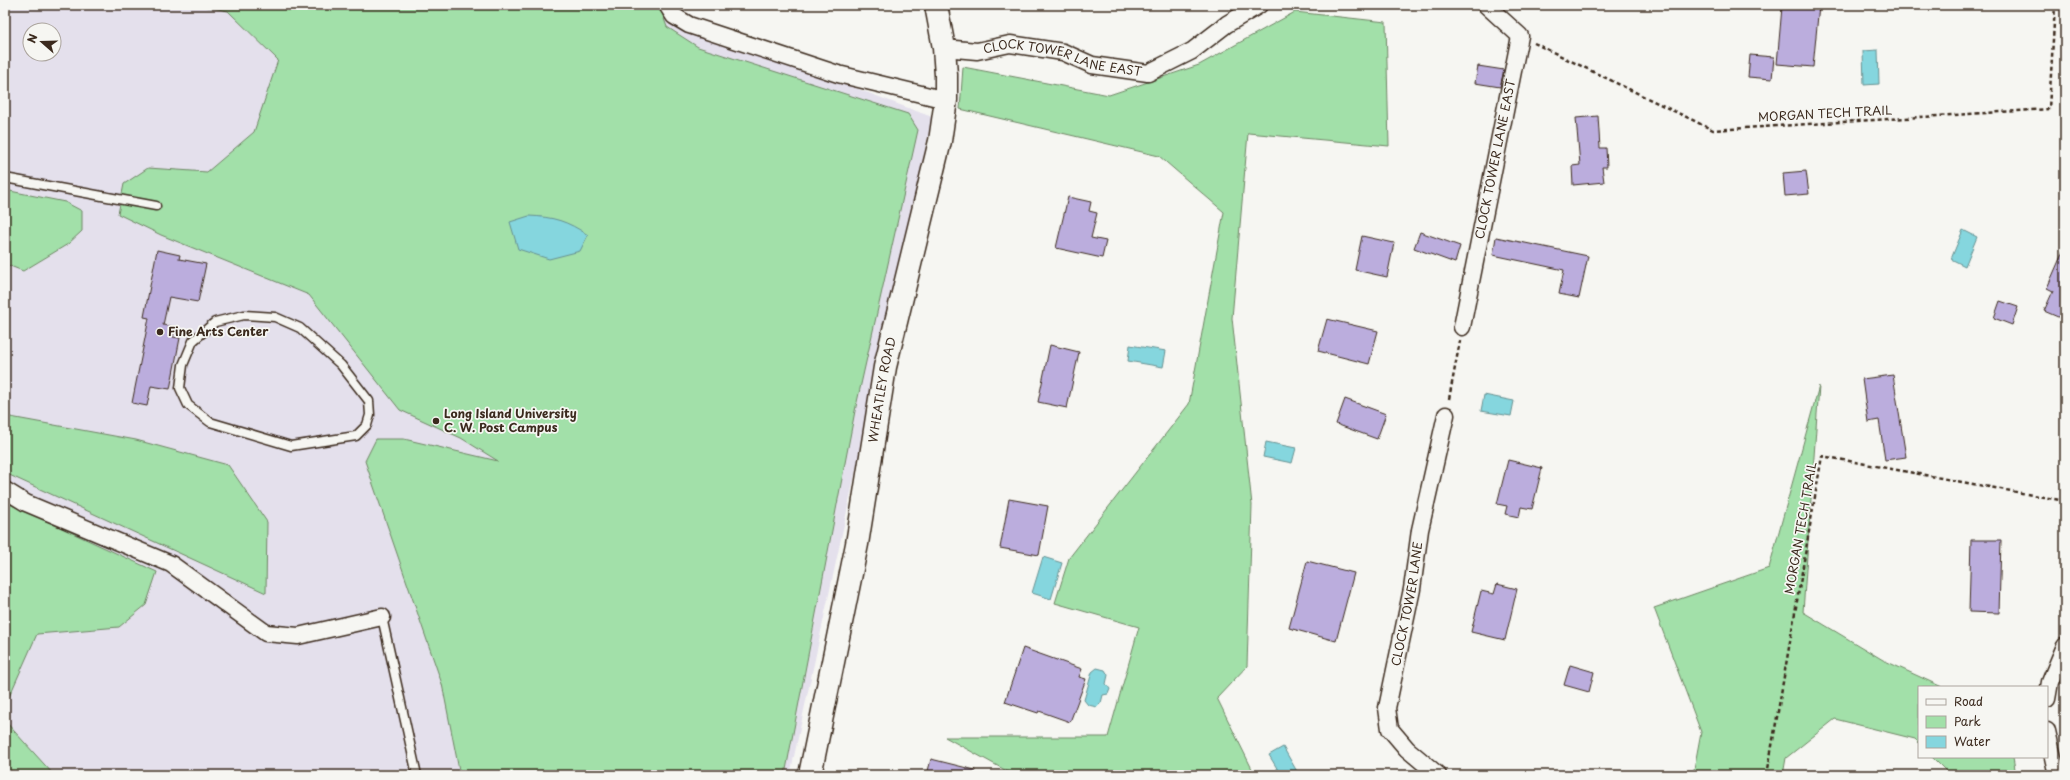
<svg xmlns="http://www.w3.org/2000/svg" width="2070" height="780" font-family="'Playpen Sans',sans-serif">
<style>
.built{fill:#e4e0ec;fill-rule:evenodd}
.green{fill:#a2e0a9;stroke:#6e8564}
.water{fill:#85d6de;stroke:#679191}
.building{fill:#bbaddd;stroke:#3b2a1e}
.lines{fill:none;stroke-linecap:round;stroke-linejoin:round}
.service-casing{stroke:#3b2a1e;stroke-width:11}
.minor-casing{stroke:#3b2a1e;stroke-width:19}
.secondary-casing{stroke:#3b2a1e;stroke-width:25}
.path{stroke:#3b2a1e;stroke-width:2.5;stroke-dasharray:4 3;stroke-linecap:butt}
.service{stroke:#f6f6f2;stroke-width:8}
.minor{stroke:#f6f6f2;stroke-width:16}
.secondary{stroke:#f6f6f2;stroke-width:22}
.poi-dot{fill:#3b2a1e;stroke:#f6f6f2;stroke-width:1.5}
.labels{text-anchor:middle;stroke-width:3.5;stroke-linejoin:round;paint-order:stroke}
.street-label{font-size:12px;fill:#3b2a1e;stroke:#f6f6f2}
.poi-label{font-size:12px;font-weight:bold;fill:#3b2a1e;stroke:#f6f6f2;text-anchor:start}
</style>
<rect width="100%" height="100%" fill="#f6f6f2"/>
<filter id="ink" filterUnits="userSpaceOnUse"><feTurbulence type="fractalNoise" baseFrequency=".025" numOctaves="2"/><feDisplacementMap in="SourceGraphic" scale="8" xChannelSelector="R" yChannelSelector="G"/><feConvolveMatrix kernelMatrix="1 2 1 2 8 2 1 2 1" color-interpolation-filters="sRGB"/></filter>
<g filter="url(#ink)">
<path class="built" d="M5,5H677L674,16L689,25L932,117L790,775H733L523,725L519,775H5ZM30,30H54V54H30Z"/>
<g class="green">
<path d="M197,5H659L667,27L698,47L908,114L918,130L855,411L785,775H577L552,771L551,775H460L442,684L365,461L376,439H404L498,461L461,438L400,410L309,295L161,235L118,214L124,184L148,168L207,172L254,132L278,60L228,11Z"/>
<path d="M1295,12L1386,22L1389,146L1248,133L1232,318L1252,505L1247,666L1217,698L1255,775H1014L945,737H1108L1139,627L1055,603L1069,558L1189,404L1224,212L1159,156L960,109L963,67L1109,95L1199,65Z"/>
<path d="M5,190L65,202L82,211V231L68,244L23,271L5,264Z"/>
<path d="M1819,386L1803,612L1883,660L1942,687H1919V743L1915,739L1835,719L1786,758L1783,775H1693L1701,732L1654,608L1769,568Z"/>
<path d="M5,416L136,440L228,465L267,522L266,593L5,473Z"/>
<path d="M5,502L157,572L146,605L119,627L37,634L5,706Z"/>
<path d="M5,721L54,775H5Z"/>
<path d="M1932,757H2013L2016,775H1950Z"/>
</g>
<g class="water">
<path d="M1878,50L1879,84L1864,85L1863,51Z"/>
<path d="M529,216C554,217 567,221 588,235L580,251L549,259L518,249L510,222Z"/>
<path d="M1963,230L1977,237L1965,266L1951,259Z"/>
<path d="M1130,345L1166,351L1163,367L1128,361Z"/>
<path d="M1484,395L1514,401L1511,416L1481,411Z"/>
<path d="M1266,442L1296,448L1292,463L1263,457Z"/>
<path d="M1043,557L1062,563L1051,599L1032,593Z"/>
<path d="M1097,668L1105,670L1108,675L1106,684L1110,689L1108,694L1103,695L1101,703L1097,707L1088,705L1084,700L1092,672Z"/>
<path d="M1283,747L1299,775H1281L1269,755Z"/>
</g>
<g class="building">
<path d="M1790,5H1819L1813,67L1777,64L1782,7H1789Z"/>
<path d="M1750,55L1774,57L1772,79L1748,77Z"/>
<path d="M1478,66L1504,70L1500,87L1475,83Z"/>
<path d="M1598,116L1600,148H1606L1607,167H1602L1604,182L1573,185L1572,166L1580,165L1576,118Z"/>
<path d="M1806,171L1809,194L1785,196L1783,173Z"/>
<path d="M1068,197L1091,202L1089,211L1097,213L1091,238L1106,241L1102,258L1056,248Z"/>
<path d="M1420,232L1460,246L1455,263L1414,248Z"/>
<path d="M1362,236L1394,243L1387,277L1355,270Z"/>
<path d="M1496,237L1588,256L1579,298L1559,294L1564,270L1493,255Z"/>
<path d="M2065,247V320L2044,311L2053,291L2047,288Z"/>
<path d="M157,250L180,255L179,259L206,264L198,302L169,297L163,325L175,327L173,337L180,338L170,389L151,386L147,406L132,403L149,318L144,317Z"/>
<path d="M2000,301L2018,307L2012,325L1994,318Z"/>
<path d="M1327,319L1378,331L1369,364L1318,351Z"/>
<path d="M1050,345L1079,352L1067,408L1038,402Z"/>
<path d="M1893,375L1906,457L1885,460L1879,420L1868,422L1862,379Z"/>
<path d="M1345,399L1386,414L1377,439L1336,424Z"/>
<path d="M1508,460L1542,468L1532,509L1521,507L1519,517L1505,514L1507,506L1497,504Z"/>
<path d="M1009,499L1048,506L1039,555L1000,548Z"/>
<path d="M1971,540H2001L1999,613L1969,612Z"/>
<path d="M1307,561L1354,573L1336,641L1289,628Z"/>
<path d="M1497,584L1517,589L1505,640L1471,632L1481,591L1494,594Z"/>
<path d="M1023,648L1082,669L1079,677L1086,679L1070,722L1039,711L1038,713L1005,702Z"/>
<path d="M1570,665L1594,672L1589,692L1564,685Z"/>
<path d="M931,759L975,770V775H927Z"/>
</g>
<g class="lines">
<defs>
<g id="service">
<path d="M5,178L156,206"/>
<path d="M244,315L275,317L300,328L341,365L369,401L370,415L367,425L356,436L291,446L210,422L188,405L180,388L183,365L193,341L215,322Z"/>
<path d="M382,617L417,775"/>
</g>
<g id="minor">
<path d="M667,5L674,16L689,25L838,74L946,100"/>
<path id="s1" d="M944,48L977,51L1010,44L1063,52L1092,65L1148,73L1192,51L1227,24L1259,5"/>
<path id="s2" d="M1462,327L1520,36L1486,5"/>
<path d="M5,490L26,503L171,564L266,633L298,636L382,617"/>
<path d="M2047,699L2050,682L2065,646"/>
<path d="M2047,731L2057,775"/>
<path id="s3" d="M1438,775L1407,749L1390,729L1387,708L1412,589L1420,530L1446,415"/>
</g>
<g id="secondary">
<path id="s4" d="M810,775L857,544L885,367L940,141L946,100V75L944,48L936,5"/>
</g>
</defs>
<use href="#service" class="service-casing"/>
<use href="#minor" class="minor-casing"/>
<use href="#secondary" class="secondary-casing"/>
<g class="path">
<path d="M1534,43L1713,130L2049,109L2055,5"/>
<path d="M1449,399L1460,341"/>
<path d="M1767,775L1822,456L2065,501"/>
</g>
<use href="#service" class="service"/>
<use href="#minor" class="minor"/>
<use href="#secondary" class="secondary"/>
</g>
</g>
<g class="poi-dot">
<circle cx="160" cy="332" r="4"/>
<circle cx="436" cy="421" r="4"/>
</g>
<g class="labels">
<g class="street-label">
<text dy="4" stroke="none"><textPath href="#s1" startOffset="121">CLOCK TOWER LANE EAST</textPath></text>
<text transform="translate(1825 114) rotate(-3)" y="4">MORGAN TECH TRAIL</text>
<text dy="4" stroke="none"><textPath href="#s2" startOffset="171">CLOCK TOWER LANE EAST</textPath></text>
<text dy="4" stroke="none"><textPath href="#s4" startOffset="392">WHEATLEY ROAD</textPath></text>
<text transform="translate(1801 528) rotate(-80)" y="4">MORGAN TECH TRAIL</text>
<text dy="4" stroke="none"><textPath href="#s3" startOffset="194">CLOCK TOWER LANE</textPath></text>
</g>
<g class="poi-label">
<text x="168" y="336">Fine Arts Center</text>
<text x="444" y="418">Long Island University<tspan x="444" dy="14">C. W. Post Campus</tspan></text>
</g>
</g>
<rect width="2070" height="780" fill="none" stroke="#f6f6f2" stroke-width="20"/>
<rect x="10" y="10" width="2050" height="760" fill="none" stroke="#3b2a1e" stroke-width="1.5" filter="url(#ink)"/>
<rect x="1918" y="686" width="130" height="72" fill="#f6f6f2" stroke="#aba49d"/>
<rect x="1926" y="699" width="20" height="6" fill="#f6f6f2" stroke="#aba49d"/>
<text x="1954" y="706" font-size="12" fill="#3b2a1e">Road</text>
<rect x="1926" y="716" width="20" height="12" fill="#a2e0a9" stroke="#aba49d"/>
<text x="1954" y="726" font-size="12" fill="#3b2a1e">Park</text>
<rect x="1926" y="736" width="20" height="12" fill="#85d6de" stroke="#aba49d"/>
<text x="1954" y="746" font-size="12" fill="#3b2a1e">Water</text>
<g transform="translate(42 42) rotate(290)"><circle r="19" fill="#f6f6f2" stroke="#aba49d"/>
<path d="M0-3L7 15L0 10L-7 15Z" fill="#3b2a1e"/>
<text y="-6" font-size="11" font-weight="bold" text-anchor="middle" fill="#3b2a1e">N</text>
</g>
</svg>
